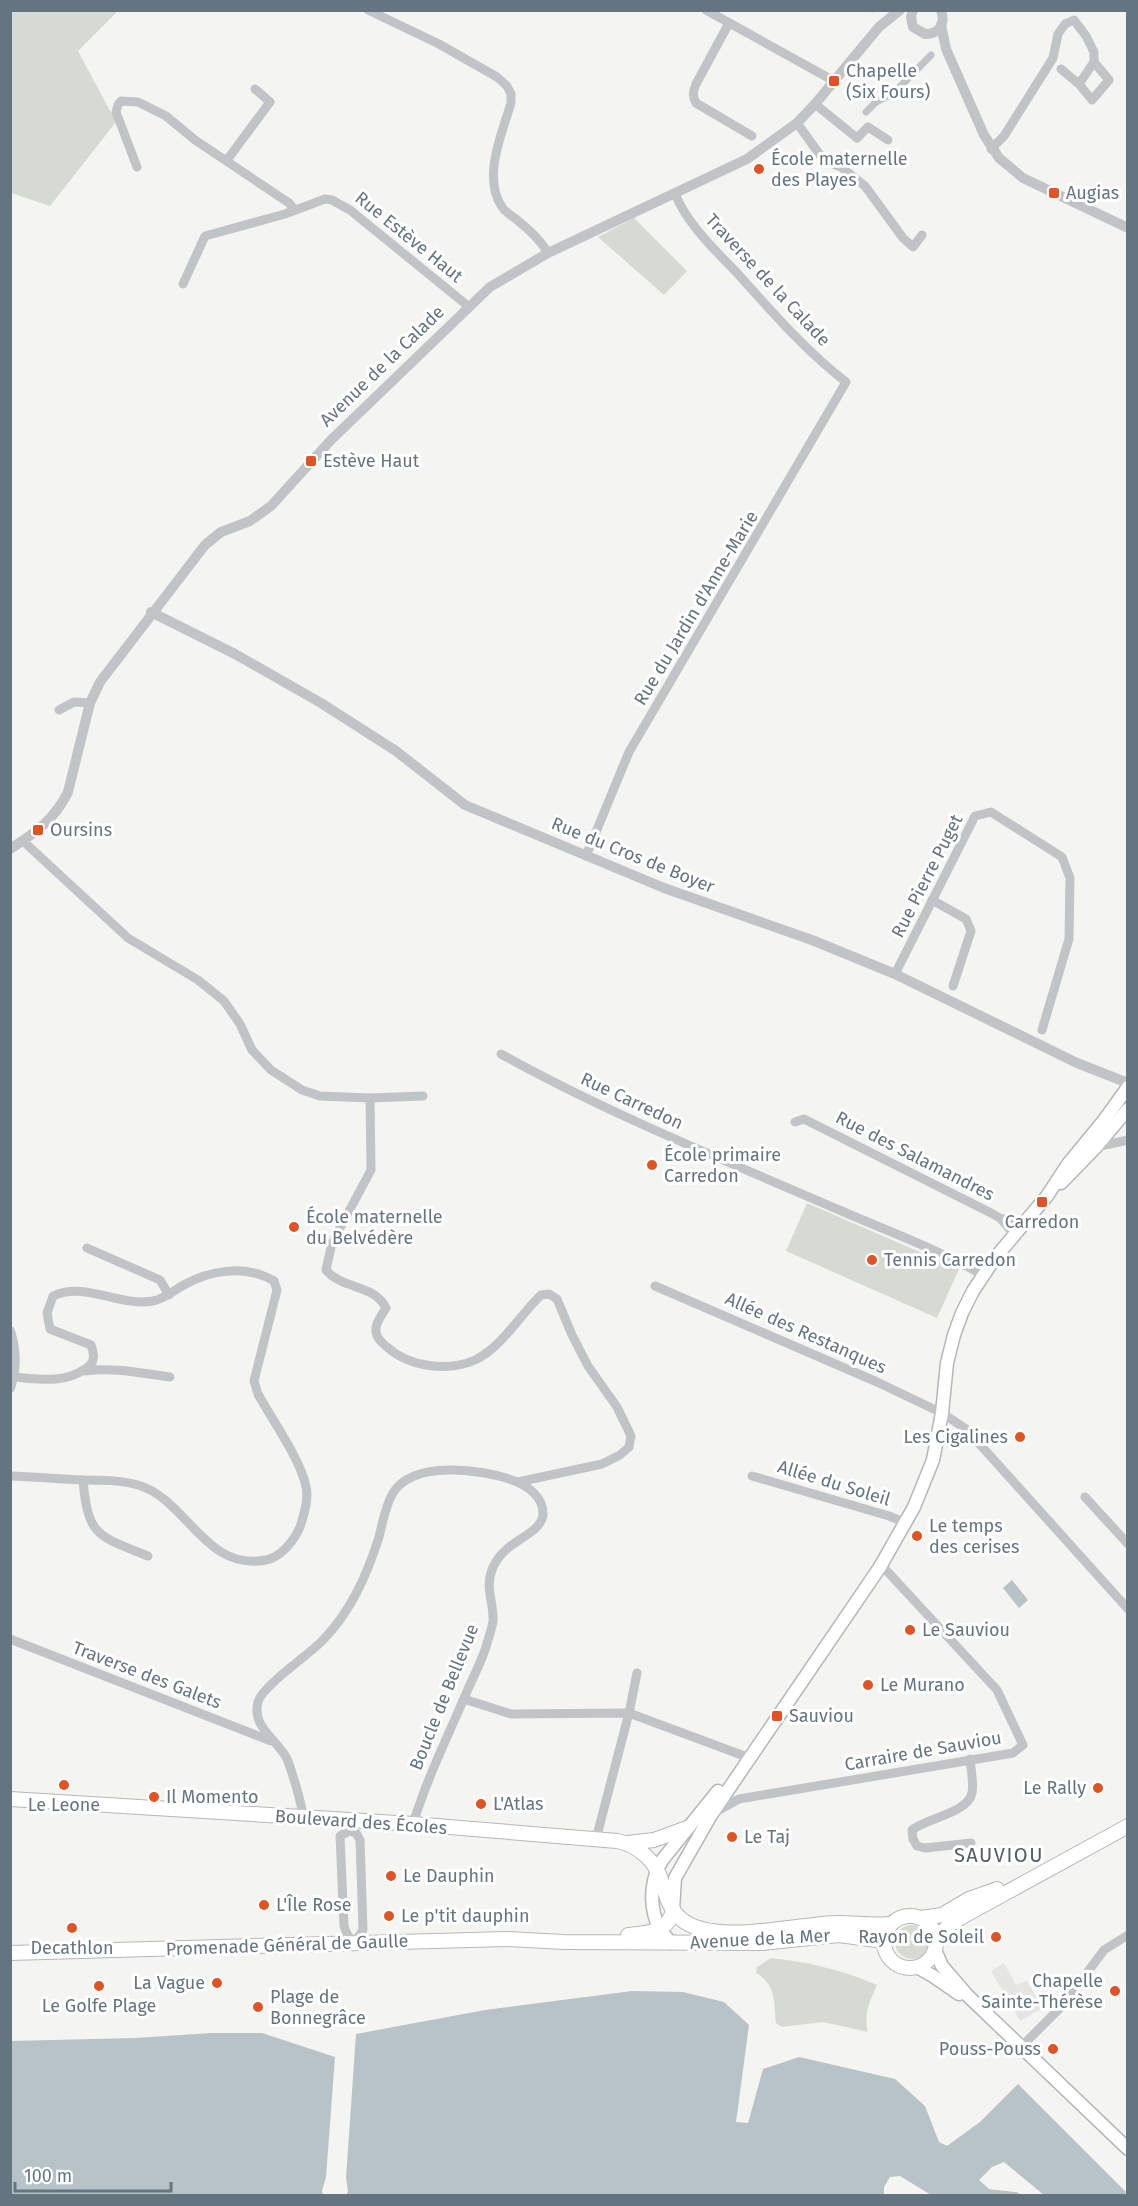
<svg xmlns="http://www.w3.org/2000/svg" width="1138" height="2206" font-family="'Fira Sans',sans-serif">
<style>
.built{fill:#e5e6e4}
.green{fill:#d5dbd2}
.water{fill:#b7c3c7}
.pier{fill:#f4f5f0}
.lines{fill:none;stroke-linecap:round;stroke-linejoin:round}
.stream{stroke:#b7c3c7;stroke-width:3}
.secondary-casing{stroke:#b2b7bb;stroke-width:15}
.primary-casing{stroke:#b3b7bb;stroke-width:16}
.pedestrian{stroke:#c0c4c7;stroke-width:7}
.minor{stroke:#c0c4c7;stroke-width:9}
.tertiary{stroke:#c0c4c7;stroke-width:10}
.secondary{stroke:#fff;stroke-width:12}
.primary{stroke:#fff;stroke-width:14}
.poi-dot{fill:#e05325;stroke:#fff;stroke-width:2}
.labels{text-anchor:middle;stroke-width:6;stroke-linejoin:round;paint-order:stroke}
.poi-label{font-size:18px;fill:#647481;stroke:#fff;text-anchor:start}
.street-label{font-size:18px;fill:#647481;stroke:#fff}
.neighbourhood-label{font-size:20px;letter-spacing:1.5px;fill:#525d67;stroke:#fff}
</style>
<rect width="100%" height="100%" fill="#f4f5f0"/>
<path class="built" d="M1004,1963L1016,1985L1027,1981L1043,2008L1020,2021L991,1971Z"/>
<g class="green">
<path d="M11,11H118L78,51L116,122L50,206L11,193Z"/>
<path d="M634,218L687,271L664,295L598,237Z"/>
<path d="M807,1203L959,1269L937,1318L786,1251Z"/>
<circle cx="912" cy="1942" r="17"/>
<path d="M771,1958C808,1962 843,1970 877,1985C870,2001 863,2014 868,2032L823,2022L782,2027L776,2023C774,2003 776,1984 756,1973L757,1967Z"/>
</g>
<g class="water">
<path d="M1012,1580L1028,1600L1019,1608L1003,1588Z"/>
<path d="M632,1991L683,1992L724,2002L749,2025L736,2122L748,2123L763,2069L799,2057L895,2079L925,2106L939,2142L947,2146L980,2122L1018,2084L1126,2192L1124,2196L1044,2195L1004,2162L992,2167L980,2179L989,2189L1017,2192L1021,2195L346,2196L348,2191L346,2178L356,2034L485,2010Z"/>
<path d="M211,2033H262L335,2057L326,2177L322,2191L323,2195H11V2041L135,2038Z"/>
</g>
<g class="pier">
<path d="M996,2166L999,2168L993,2170L984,2180L990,2186L1018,2189L1024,2196L1017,2192L989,2189L979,2180Z"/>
<path d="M900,2176L931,2195H884V2187L890,2177Z"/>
</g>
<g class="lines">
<path class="stream" d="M870,10L872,11"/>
<defs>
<g id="secondary">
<path d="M1061,1183L1096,1147L1128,1109"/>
<path d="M673,1909L675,1878L711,1815L880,1567L914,1507L933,1460L942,1413L947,1363L954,1335L962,1313L973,1291L995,1258L1047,1196L1068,1164L1105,1119L1128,1087"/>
<path d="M671,1943C666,1937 660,1930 657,1923C649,1903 651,1877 663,1859L718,1791"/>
<path d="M935,1950L942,1966L967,1995L1128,2149"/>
<path d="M917,1967L933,1976L959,1994"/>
</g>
<g id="primary">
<path d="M10,1799L413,1824L617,1841C638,1845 656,1861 662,1882C666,1895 669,1909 681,1919C714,1947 798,1923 839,1923C856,1923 873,1926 890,1924"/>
<path d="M627,1843L654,1840L687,1828"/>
<circle cx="910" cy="1942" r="26"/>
<path d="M921,1918L942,1915L969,1899L997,1889"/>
<path d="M628,1935C647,1933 670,1932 673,1909"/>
<path d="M936,1939L948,1926L960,1918L1128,1826"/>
<path d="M10,1953L506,1939L564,1942L761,1943L839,1935L884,1941"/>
</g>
</defs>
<use href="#secondary" class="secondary-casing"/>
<use href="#primary" class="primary-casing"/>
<path class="pedestrian" d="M866,112L876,102L894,93L931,55"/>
<g class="minor">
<path d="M368,10L439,44L497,77L507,86L511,94V103C502,134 482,177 502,207C505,212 512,216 516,219C529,230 540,239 548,253"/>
<path d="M706,10L834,81"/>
<path d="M729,23L696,84C693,91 692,96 696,103L752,136"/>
<path d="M1079,84L1094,62"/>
<path d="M815,104L857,138L868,127L888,140"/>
<path d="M797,123L820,155L833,164L841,167L865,186L903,238L913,247L922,235"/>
<path d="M991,149L1004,136L1053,58L1058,34L1065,24L1074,20L1086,36L1094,52V62L1109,80L1092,100L1079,84L1061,69"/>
<path d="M227,160L270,102L255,89"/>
<path d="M137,167L116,112L118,105L121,101L138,102L166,116L195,140L289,203L295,210"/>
<path d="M183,284L205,236L285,214L325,199L332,200L350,210L468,306"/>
<path d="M59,710L74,702L90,703"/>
<path d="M23,841L128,938L198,980L224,1001L240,1024L252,1050L271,1070L302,1090L320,1096L370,1098L371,1170L332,1243L326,1270C343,1290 374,1284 386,1308C383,1313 376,1322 376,1328C375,1337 381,1342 387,1347C409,1367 448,1372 475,1360C502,1347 519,1316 541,1295L549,1294L557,1299L572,1335L588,1366L617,1407L631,1436L629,1447L620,1455L602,1464L518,1482"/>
<path d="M586,856L629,752L846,382C806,351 772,312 738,274C715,250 688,225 675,194"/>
<path d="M932,900L966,919L971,931L953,986"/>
<path d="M895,974L975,816L991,812L1062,857L1070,878L1069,939L1042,1030"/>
<path d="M501,1054C609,1114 724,1160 837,1209C885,1230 937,1249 983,1275"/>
<path d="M370,1098L423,1096"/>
<path d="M795,1122L804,1119L993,1214L1001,1219L1014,1234"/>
<path d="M1096,1147L1128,1140"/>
<path d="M1001,1219H1010L1022,1225"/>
<path d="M87,1248L160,1280L169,1295"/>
<path d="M655,1286L877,1382L942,1413L966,1429L1128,1609"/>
<path d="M85,1371C114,1367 140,1373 170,1377"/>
<path d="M10,1476C35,1477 59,1479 83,1480C102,1480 120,1480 138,1485C187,1499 205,1572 266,1560C281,1557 294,1541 300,1527C304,1515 309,1499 306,1487C302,1462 271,1418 258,1394L254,1381L277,1290L274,1281C245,1264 210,1270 182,1286C172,1292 164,1299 153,1301C120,1307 85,1281 53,1296L47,1313L50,1329L91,1345C95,1356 95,1363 85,1369C63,1384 39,1379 14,1377"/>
<path d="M752,1476L889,1516L906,1523"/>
<path d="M83,1480C88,1537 98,1536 148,1556"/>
<path d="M1085,1497L1128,1544"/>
<path d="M10,1639L271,1741"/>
<path d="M464,1699L511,1714L629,1713L747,1757"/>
<path d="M970,1759C971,1770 974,1783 972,1793C968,1813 927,1818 912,1830L913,1839L917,1846L925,1848L971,1843"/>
<path d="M712,1814L739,1799L1013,1753L1023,1745L997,1690L886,1570L880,1567"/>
<path d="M303,1818C302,1802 293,1776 288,1761C279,1740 251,1728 258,1702C262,1686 309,1655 323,1640C351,1611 367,1575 379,1537C383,1522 385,1506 393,1493C413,1460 481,1469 512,1480C527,1485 544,1497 543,1515C541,1531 517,1539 507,1549C502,1553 496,1561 493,1567C484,1588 494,1601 493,1621C492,1629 488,1639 486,1647C481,1662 474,1676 468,1689C449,1734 427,1778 413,1824"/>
<path d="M349,1831L356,1833L360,1840L363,1930L354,1943L347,1934L344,1926L340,1836Z"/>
<path d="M596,1839L629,1713L637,1673"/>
<path d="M1020,2048L1063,2005L1104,1950L1128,1935"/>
</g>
<g class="tertiary">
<path d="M913,10L911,17L913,27L925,34C939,34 946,24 941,10"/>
<path d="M941,25L946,49L984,135L999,158L1023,178L1128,228"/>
<path d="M151,612L235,654L321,703L396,751L465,805L664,888L812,940L895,974L1077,1063L1128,1083"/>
<path d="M10,849C35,833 55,819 68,792L90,703L100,682L205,545L221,532L250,521L271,506L331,440L490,287L548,253L747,159L797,123L815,104L879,27L900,10"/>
<path d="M10,1331C16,1350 17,1368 10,1388"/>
</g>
<use href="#secondary" class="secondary"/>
<use href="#primary" class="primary"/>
</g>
<g class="poi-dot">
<rect x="828" y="75" width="12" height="12" rx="3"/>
<circle cx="759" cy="169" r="6"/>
<rect x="1048" y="187" width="12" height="12" rx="3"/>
<rect x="305" y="455" width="12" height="12" rx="3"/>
<rect x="32" y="824" width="12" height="12" rx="3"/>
<circle cx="652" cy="1165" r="6"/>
<rect x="1036" y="1196" width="12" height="12" rx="3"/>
<circle cx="294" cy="1227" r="6"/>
<circle cx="872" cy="1260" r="6"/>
<circle cx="1020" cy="1437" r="6"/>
<circle cx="917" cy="1536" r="6"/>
<circle cx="910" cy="1630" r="6"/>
<circle cx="868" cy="1685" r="6"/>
<rect x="771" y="1710" width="12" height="12" rx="3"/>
<circle cx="64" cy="1785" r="6"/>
<circle cx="1098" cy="1788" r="6"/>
<circle cx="154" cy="1797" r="6"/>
<circle cx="481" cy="1804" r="6"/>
<circle cx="732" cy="1837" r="6"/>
<circle cx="391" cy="1876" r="6"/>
<circle cx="264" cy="1905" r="6"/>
<circle cx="389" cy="1916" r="6"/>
<circle cx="72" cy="1928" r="6"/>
<circle cx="996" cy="1937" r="6"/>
<circle cx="217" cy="1983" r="6"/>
<circle cx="99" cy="1986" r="6"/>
<circle cx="1115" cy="1991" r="6"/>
<circle cx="258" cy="2007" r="6"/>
<circle cx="1053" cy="2049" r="6"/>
</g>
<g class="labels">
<g class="poi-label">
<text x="846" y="77">Chapelle<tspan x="846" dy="21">(Six Fours)</tspan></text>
<text x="771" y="165">École maternelle<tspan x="771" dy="21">des Playes</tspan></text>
<text x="1066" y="199">Augias</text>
<text x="323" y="467">Estève Haut</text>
<text x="50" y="836">Oursins</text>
<text x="664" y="1161">École primaire<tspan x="664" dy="21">Carredon</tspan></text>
<text x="306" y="1223">École maternelle<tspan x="306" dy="21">du Belvédère</tspan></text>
<text x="1042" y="1228" text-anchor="middle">Carredon</text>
<text x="884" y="1266">Tennis Carredon</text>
<text x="1008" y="1443" text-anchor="end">Les Cigalines</text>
<text x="929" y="1532">Le temps<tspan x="929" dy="21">des cerises</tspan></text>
<text x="922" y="1636">Le Sauviou</text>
<text x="880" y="1691">Le Murano</text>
<text x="789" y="1722">Sauviou</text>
<text x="1086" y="1794" text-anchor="end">Le Rally</text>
<text x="166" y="1803">Il Momento</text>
<text x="493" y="1810">L'Atlas</text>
<text x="64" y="1811" text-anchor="middle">Le Leone</text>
<text x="744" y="1843">Le Taj</text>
<text x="403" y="1882">Le Dauphin</text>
<text x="276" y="1911">L'Île Rose</text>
<text x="401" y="1922">Le p'tit dauphin</text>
<text x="984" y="1943" text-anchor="end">Rayon de Soleil</text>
<text x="72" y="1954" text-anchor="middle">Decathlon</text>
<text x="1103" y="1987" text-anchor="end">Chapelle<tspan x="1103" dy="21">Sainte-Thérèse</tspan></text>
<text x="205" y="1989" text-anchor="end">La Vague</text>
<text x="270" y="2003">Plage de<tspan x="270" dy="21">Bonnegrâce</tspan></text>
<text x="99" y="2012" text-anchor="middle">Le Golfe Plage</text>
<text x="1041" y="2055" text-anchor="end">Pouss-Pouss</text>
</g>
<g class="street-label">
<text transform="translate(409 237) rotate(39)" y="6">Rue Estève Haut</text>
<text transform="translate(768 280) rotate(47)" y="6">Traverse de la Calade</text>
<text transform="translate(382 366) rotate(-44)" y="6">Avenue de la Calade</text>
<text transform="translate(696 608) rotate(-59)" y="6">Rue du Jardin d'Anne-Marie</text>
<text transform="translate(633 855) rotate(22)" y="6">Rue du Cros de Boyer</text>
<text transform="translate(927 876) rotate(-63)" y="6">Rue Pierre Puget</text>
<text transform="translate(632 1101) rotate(25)" y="6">Rue Carredon</text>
<text transform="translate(915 1156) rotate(27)" y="6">Rue des Salamandres</text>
<text transform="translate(806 1333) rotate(24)" y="6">Allée des Restanques</text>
<text transform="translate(834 1483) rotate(17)" y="6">Allée du Soleil</text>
<text transform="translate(147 1675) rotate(21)" y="6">Traverse des Galets</text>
<text transform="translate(444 1697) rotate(-68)" y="6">Boucle de Bellevue</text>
<text transform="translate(923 1751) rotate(-10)" y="6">Carraire de Sauviou</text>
<text transform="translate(361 1822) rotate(4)" y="6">Boulevard des Écoles</text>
<text transform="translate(760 1939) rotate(-3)" y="6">Avenue de la Mer</text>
<text transform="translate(287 1945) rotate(-2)" y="6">Promenade Général de Gaulle</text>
</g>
<g class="neighbourhood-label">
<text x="999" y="1862">SAUVIOU</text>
</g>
</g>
<rect width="1138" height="2206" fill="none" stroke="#647481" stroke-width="24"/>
<path d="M15 2182v9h156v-9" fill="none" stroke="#647481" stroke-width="3"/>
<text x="24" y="2182" font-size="18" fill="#647481" stroke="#ffffff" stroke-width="4.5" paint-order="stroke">100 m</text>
</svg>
